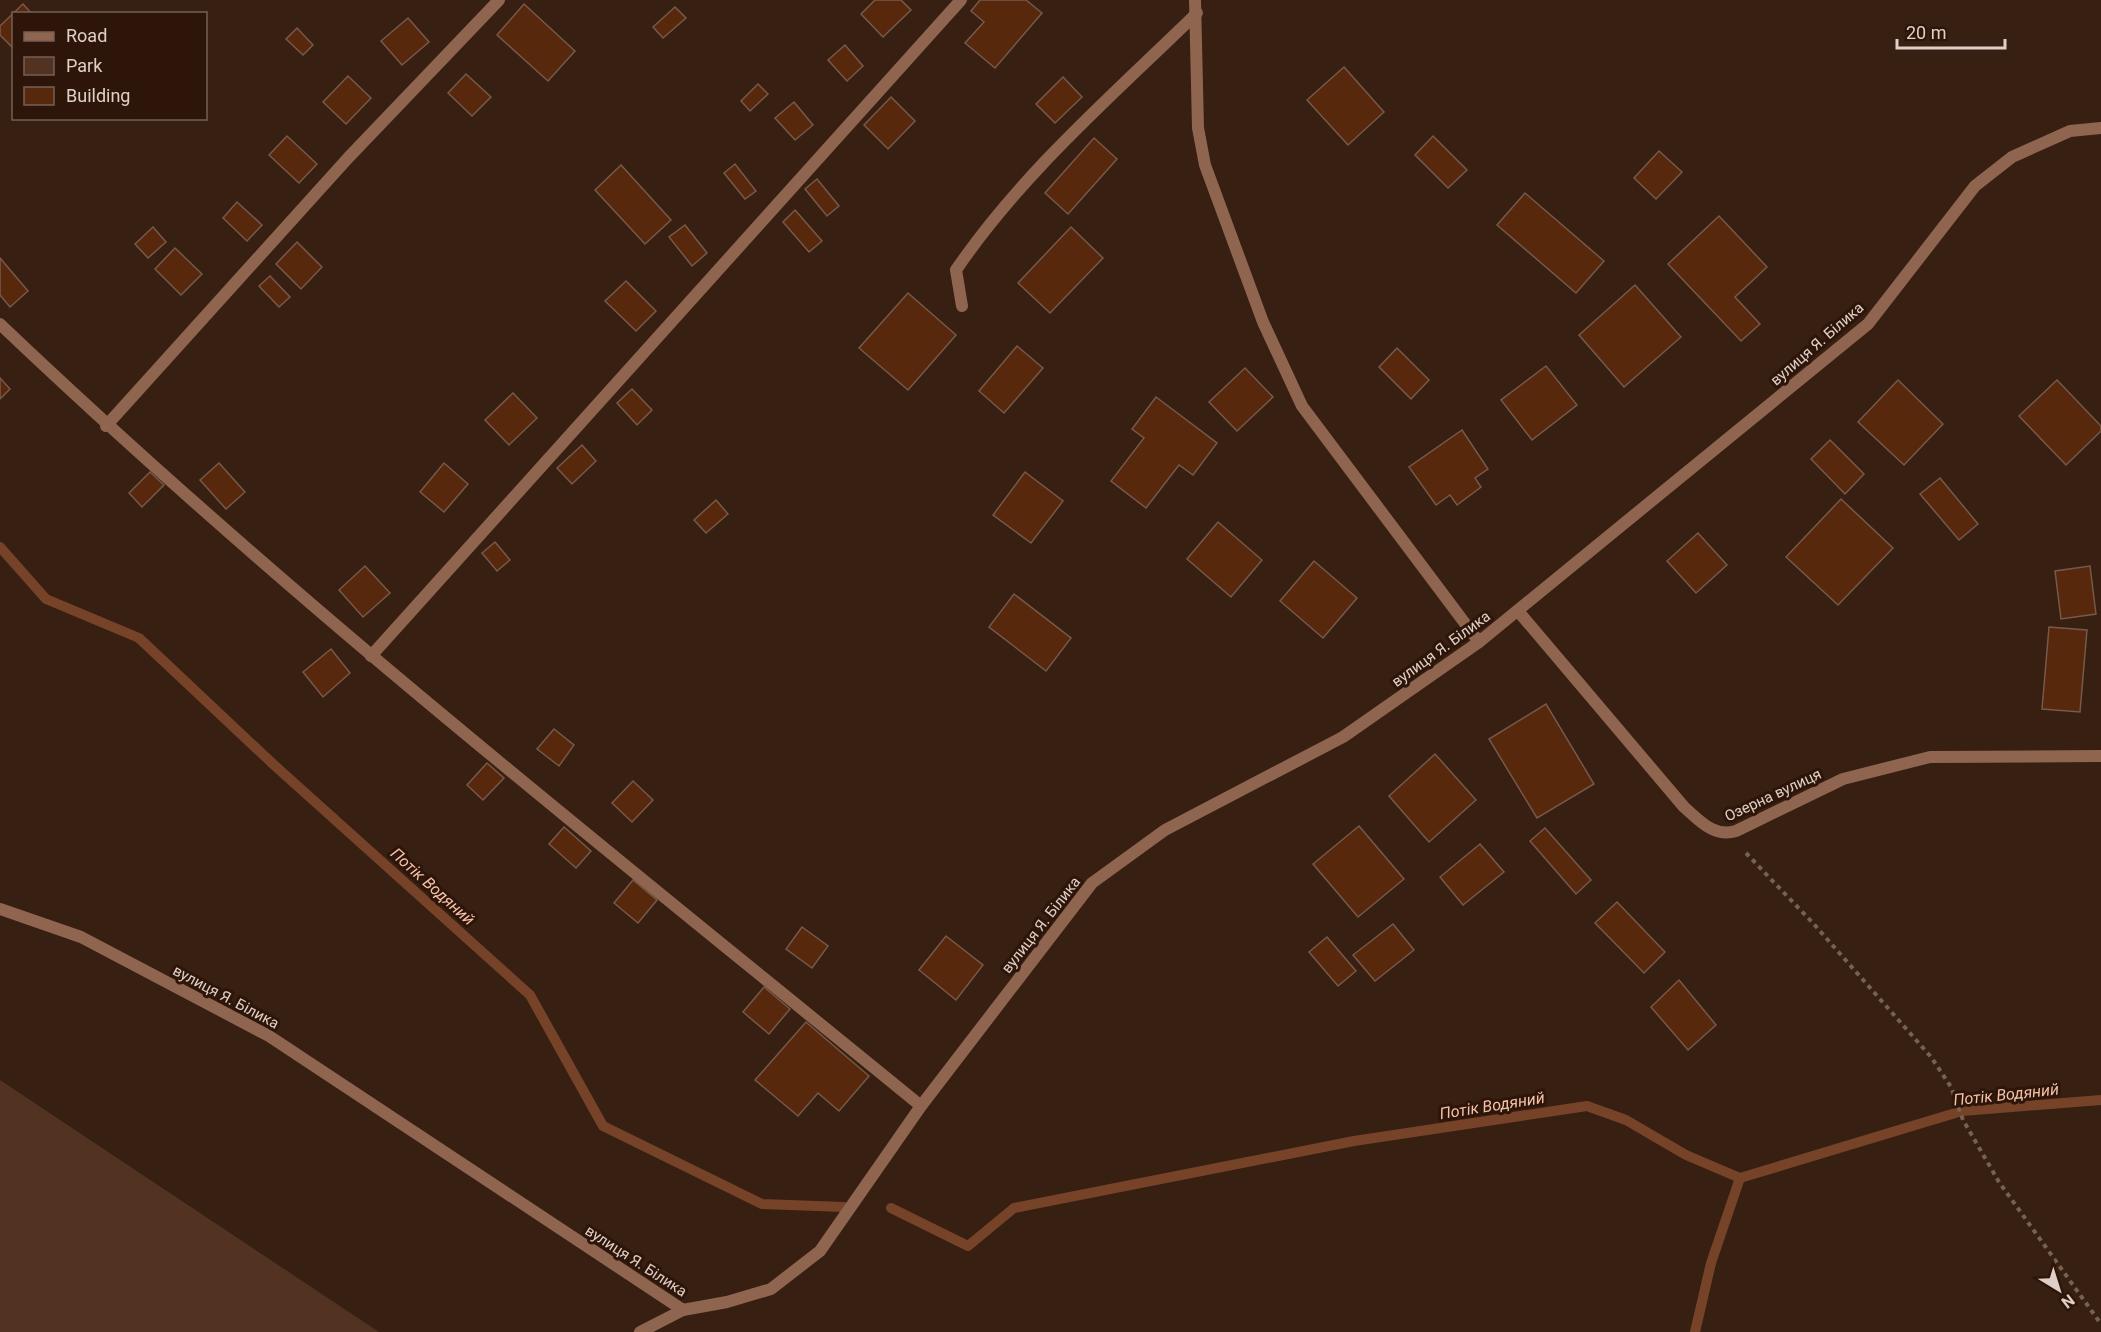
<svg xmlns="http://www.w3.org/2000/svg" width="2101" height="1332" font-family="Roboto,sans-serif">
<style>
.green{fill:#523221}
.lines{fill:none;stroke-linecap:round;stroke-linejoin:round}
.stream{stroke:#764329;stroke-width:10}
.building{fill:#58280c;stroke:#76594b;stroke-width:1.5}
.path{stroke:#766155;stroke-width:4;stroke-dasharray:4.5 4.5;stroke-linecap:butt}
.lane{stroke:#8f6550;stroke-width:12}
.street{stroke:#8f6550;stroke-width:12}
.labels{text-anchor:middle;stroke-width:6;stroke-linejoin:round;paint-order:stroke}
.street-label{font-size:15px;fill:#e0cfc7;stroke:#2d1509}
.water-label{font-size:16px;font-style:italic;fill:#f4c2aa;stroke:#2d1509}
</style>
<rect width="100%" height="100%" fill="#371f12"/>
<path class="green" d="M0,1080L379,1332H0Z"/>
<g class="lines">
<g class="stream">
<path d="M0,547L46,599L139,638L273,764L530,995L603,1126L762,1204L844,1207"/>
<path d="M891,1208L968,1246L1014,1208L1354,1141L1587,1106L1626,1120L1686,1155L1740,1178L1962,1111L2101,1100"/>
<path d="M1695,1332L1711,1263L1740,1178"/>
</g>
</g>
<g class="building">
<path d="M875,0H901L911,10L883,37L861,14Z"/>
<path d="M980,0H1026L1042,13L995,68L965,43L984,22L971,11Z"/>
<path d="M23,4L32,14H14V49L0,35V26Z"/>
<path d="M524,4L575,51L548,81L497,35Z"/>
<path d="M675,7L686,18L663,38L653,27Z"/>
<path d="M408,18L429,42L402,65L381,41Z"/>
<path d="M297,28L313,45L303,55L286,39Z"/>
<path d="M845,45L863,66L847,81L828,60Z"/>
<path d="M1344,67L1384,112L1348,145L1307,100Z"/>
<path d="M466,74L491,97L472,116L448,93Z"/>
<path d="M348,76L371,98L346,124L323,102Z"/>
<path d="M1063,77L1082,97L1055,123L1036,104Z"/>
<path d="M758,84L768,94L750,111L741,101Z"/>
<path d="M891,97L915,121L888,149L864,125Z"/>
<path d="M794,102L813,125L795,140L775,118Z"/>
<path d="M287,136L317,164L299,183L269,155Z"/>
<path d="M1433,136L1467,170L1448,188L1415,155Z"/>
<path d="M1094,138L1117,159L1068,214L1045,193Z"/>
<path d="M1659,151L1682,172L1656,199L1634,178Z"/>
<path d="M735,164L756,191L745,199L724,173Z"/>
<path d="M621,165L671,220L645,244L595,190Z"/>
<path d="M817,179L839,206L827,216L805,189Z"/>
<path d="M1525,193L1604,261L1576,293L1497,225Z"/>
<path d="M237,202L262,225L247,241L223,218Z"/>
<path d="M795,210L822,241L809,252L783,222Z"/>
<path d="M1719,216L1767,267L1735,297L1760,324L1741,341L1668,264Z"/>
<path d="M685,225L707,253L692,266L669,237Z"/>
<path d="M153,227L166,242L148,258L135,244Z"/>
<path d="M1071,227L1103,258L1050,313L1018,283Z"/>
<path d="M297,242L322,267L301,289L276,264Z"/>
<path d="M175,248L202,274L181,295L155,269Z"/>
<path d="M0,258L28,291L10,307L0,295Z"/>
<path d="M270,276L290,297L279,307L259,286Z"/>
<path d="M626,281L656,311L636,331L605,301Z"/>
<path d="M1635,285L1681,337L1624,387L1579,335Z"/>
<path d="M908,293L956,335L908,390L859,348Z"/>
<path d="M1017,346L1043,368L1004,413L979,391Z"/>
<path d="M1397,348L1429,380L1411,399L1379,367Z"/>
<path d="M1546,366L1577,405L1532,440L1501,400Z"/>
<path d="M1245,368L1273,397L1237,431L1209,402Z"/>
<path d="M0,378L10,389L0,399Z"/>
<path d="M1898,380L1943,424L1904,465L1858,422Z"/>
<path d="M2057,380L2101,426V431L2066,465L2019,416Z"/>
<path d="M632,389L652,410L637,425L617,403Z"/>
<path d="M513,393L537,418L509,445L485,420Z"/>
<path d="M1156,397L1217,443L1193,475L1179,465L1146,508L1111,481L1144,438L1132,429Z"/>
<path d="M1462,430L1488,469L1475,478L1481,487L1457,505L1450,495L1436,505L1409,467Z"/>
<path d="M1830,440L1864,474L1845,494L1811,459Z"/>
<path d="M582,445L596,461L572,484L557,468Z"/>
<path d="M219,463L245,492L226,509L200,480Z"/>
<path d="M444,463L468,484L444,512L420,492Z"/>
<path d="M150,472L164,485L142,507L129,493Z"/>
<path d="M1025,472L1063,501L1031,543L993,515Z"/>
<path d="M1940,478L1978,524L1959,540L1920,494Z"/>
<path d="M1841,499L1893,548L1838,605L1786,557Z"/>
<path d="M716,500L728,514L706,533L694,520Z"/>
<path d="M1218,522L1262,560L1231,597L1187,559Z"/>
<path d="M1698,533L1727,565L1696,593L1667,561Z"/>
<path d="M495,542L510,560L497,571L482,553Z"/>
<path d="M1314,561L1357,598L1323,638L1280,601Z"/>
<path d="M365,566L390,593L363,617L339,590Z"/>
<path d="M2090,566L2096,614L2061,619L2055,571Z"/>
<path d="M1014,594L1071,638L1046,671L989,627Z"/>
<path d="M2049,627L2087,630L2080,712L2042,709Z"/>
<path d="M331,649L350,673L323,697L303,672Z"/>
<path d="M1546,704L1594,784L1537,818L1489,739Z"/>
<path d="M554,729L574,745L559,766L537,749Z"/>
<path d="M1435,754L1476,800L1429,842L1389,796Z"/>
<path d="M487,763L504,778L483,800L467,785Z"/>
<path d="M633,781L653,800L632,822L612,803Z"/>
<path d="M1359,826L1404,879L1358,917L1313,864Z"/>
<path d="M564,827L591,851L576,868L549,844Z"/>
<path d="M1545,828L1591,880L1576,894L1530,841Z"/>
<path d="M1480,844L1504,872L1463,905L1440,877Z"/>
<path d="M633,880L657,900L638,923L614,903Z"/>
<path d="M1617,902L1665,952L1644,973L1595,923Z"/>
<path d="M1393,924L1414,950L1375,981L1353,955Z"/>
<path d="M802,927L828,946L812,968L786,949Z"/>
<path d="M946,936L983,965L956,1000L919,970Z"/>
<path d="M1327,937L1356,971L1338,986L1309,952Z"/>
<path d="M1679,980L1716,1025L1688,1050L1651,1007Z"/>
<path d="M764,987L790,1009L769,1034L743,1012Z"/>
<path d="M806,1022L869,1076L839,1111L818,1093L798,1116L755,1080Z"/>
</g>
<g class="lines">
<path class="path" d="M1746,853L1812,922L1931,1057L1951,1087L1963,1120L1999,1182L2101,1324"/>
<g class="lane">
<path d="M962,306L956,270C1022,173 1113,95 1197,13"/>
<path d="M640,1332L683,1310"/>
</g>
<g class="street">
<path d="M1195,0L1198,128L1205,165L1263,322L1302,406L1479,642"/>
<path d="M0,324C292,602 609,851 921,1106"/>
<path d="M106,426L348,158L499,0"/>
<path d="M1518,611L1684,807C1699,820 1714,838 1736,831L1843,779L1930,757L2101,756"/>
<path d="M371,656L961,0"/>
<path d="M0,909L81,937L269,1036L683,1310L727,1302L771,1289L820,1251L921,1106L1092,883L1165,830L1343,737L1479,642L1868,324L1975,186L2012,157L2070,131L2101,128"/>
</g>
</g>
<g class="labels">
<g class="street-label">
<text transform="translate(1817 344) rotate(-41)" y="5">вулиця Я. Білика</text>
<text transform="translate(1441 649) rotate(-36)" y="5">вулиця Я. Білика</text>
<text transform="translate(1773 795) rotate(-25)" y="5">Озерна вулиця</text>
<text transform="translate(1041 925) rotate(-52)" y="5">вулиця Я. Білика</text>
<text transform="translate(226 997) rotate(28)" y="5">вулиця Я. Білика</text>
<text transform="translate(636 1261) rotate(33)" y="5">вулиця Я. Білика</text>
</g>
<g class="water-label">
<text transform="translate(433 886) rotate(42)" y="6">Потік Водяний</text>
<text transform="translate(2006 1094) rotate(-6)" y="6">Потік Водяний</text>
<text transform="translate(1492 1105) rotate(-9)" y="6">Потік Водяний</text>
</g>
</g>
<rect x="12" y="12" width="195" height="108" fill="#2d1509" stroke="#755f55" stroke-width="1.5"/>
<rect x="24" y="32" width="30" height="9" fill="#8f6550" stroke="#755f55" stroke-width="1.5"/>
<text x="66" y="42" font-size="18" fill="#e0cfc7">Road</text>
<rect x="24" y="57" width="30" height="18" fill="#523221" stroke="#755f55" stroke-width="1.5"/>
<text x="66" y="72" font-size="18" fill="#e0cfc7">Park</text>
<rect x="24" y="87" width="30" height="18" fill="#58280c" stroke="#755f55" stroke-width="1.5"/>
<text x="66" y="102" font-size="18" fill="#e0cfc7">Building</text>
<g transform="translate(2059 1290) rotate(142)" stroke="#2d1509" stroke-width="4.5" paint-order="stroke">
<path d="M0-4.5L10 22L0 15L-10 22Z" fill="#e0cfc7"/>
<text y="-9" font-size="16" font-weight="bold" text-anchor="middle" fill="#e0cfc7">N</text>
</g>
<path d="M1897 39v9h108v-9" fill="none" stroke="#e0cfc7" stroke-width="3"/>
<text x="1906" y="39" font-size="18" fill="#e0cfc7" stroke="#2d1509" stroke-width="4.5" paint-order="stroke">20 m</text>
</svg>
